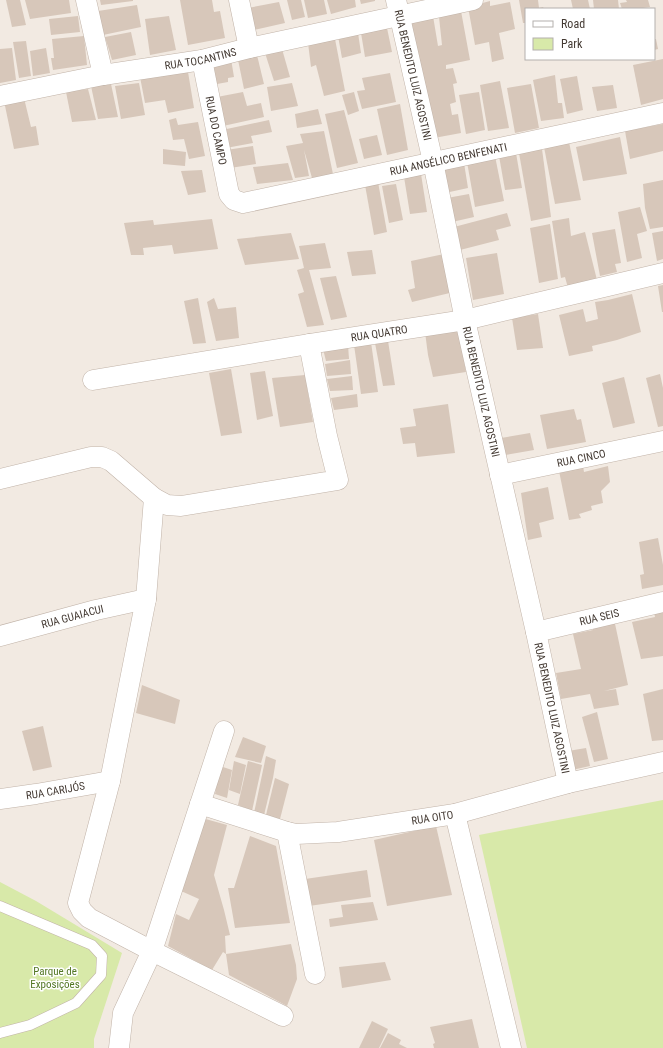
<svg xmlns="http://www.w3.org/2000/svg" width="663" height="1048" font-family="'Roboto Condensed',sans-serif">
<style>
.green{fill:#d8e9a9}
.building{fill:#d7c7ba}
.lines{fill:none;stroke-linecap:round;stroke-linejoin:round}
.lane-casing{stroke:#c1b3a8;stroke-width:11}
.street-casing{stroke:#c1b3a8;stroke-width:21}
.lane{stroke:#fff;stroke-width:10}
.street{stroke:#fff;stroke-width:20}
.labels{text-anchor:middle;stroke-width:3;stroke-linejoin:round;paint-order:stroke}
.street-label{font-size:11px;fill:#443a33;stroke:#fff}
.park-label{font-size:11px;fill:#537724;stroke:#fff}
</style>
<rect width="100%" height="100%" fill="#f2eae2"/>
<g class="green">
<path d="M663,800V1048H527L479,835Z"/>
<path d="M0,882L36,901L122,953L94,1039V1048H0Z"/>
</g>
<g class="building">
<path d="M6,0H20L26,25L12,27Z"/>
<path d="M25,0H69L71,13L30,19Z"/>
<path d="M100,0H133V1L101,5Z"/>
<path d="M180,0H212L214,12L220,11L225,38L188,45Z"/>
<path d="M287,0H301L305,17L292,20Z"/>
<path d="M304,0H324L327,14L308,18Z"/>
<path d="M327,0H355L356,7L331,14Z"/>
<path d="M360,0H375V1L361,4Z"/>
<path d="M519,0H538L539,8L543,7L544,9H526V23H523Z"/>
<path d="M571,0H588L590,9H573Z"/>
<path d="M593,0H618L619,9H594Z"/>
<path d="M626,0H648L650,7L643,8V9H622L620,3L627,2Z"/>
<path d="M490,1V6L510,2L515,29L499,33L504,59L492,62L489,42L475,45L468,7Z"/>
<path d="M279,2L285,23L254,30L248,8Z"/>
<path d="M137,5L141,27L103,35L98,11Z"/>
<path d="M461,11L470,60L446,65V69L453,68L457,83L453,84L456,102L450,104L452,115L458,114L461,133L434,138L423,73L409,21L433,16L438,46L442,45L439,17Z"/>
<path d="M78,16L80,32L51,35L49,19Z"/>
<path d="M169,16L176,50L150,55L145,19Z"/>
<path d="M387,28L392,52L365,57L361,33Z"/>
<path d="M131,32L136,55L112,60L105,37Z"/>
<path d="M358,33L361,53L342,58L338,36Z"/>
<path d="M84,36L87,65L53,70L51,58H54L52,39Z"/>
<path d="M335,39L345,91L324,96L316,65L311,67L308,43Z"/>
<path d="M654,39H656L658,49L654,50Z"/>
<path d="M26,41L31,76L19,78L13,42Z"/>
<path d="M12,48L16,80L0,83V49Z"/>
<path d="M46,48L50,73L33,76L30,51Z"/>
<path d="M282,49L290,77L274,81L265,53Z"/>
<path d="M256,51L264,84L244,89L237,55Z"/>
<path d="M231,59L234,77L228,78V82L217,84L211,64Z"/>
<path d="M663,59V99L641,105L633,65Z"/>
<path d="M188,72L194,108L168,113L165,100L145,103L140,77Z"/>
<path d="M390,73L396,102L362,109L357,91L365,90L362,78Z"/>
<path d="M555,75L558,103H562L564,118L541,121L533,80Z"/>
<path d="M577,76L583,110L567,114L560,79Z"/>
<path d="M500,81L509,128L488,131L480,85Z"/>
<path d="M139,83L145,115L121,119L115,86Z"/>
<path d="M292,83L298,106L271,111L267,87Z"/>
<path d="M111,84L118,117L98,119L91,86Z"/>
<path d="M531,84L539,128L515,133L507,88Z"/>
<path d="M613,85L617,108L597,111L592,87Z"/>
<path d="M88,89L96,120L72,122L66,92Z"/>
<path d="M243,92L247,106L261,103L264,117L223,126L217,97Z"/>
<path d="M354,92L359,111L348,115L342,95Z"/>
<path d="M479,92L485,130L466,134L459,95Z"/>
<path d="M24,98L31,127L36,126L39,145L14,149L4,101Z"/>
<path d="M400,104L408,150L387,155L377,109Z"/>
<path d="M318,109L322,124L297,128L295,114Z"/>
<path d="M344,110L358,163L337,168L325,114Z"/>
<path d="M176,118L178,125L198,122L205,156L189,159L184,139L173,140L169,120Z"/>
<path d="M269,120L272,132L251,136L253,143L226,148L222,130Z"/>
<path d="M663,124V151L630,159L625,131Z"/>
<path d="M324,131L333,174L312,178L304,150L309,176L295,178L286,146L303,143L300,134Z"/>
<path d="M377,135L382,155L364,159L359,139Z"/>
<path d="M620,137L627,174L583,181L576,147Z"/>
<path d="M569,142L581,200L555,204L544,147Z"/>
<path d="M253,146L256,164L230,168L226,150Z"/>
<path d="M163,149L186,152L185,166L163,164Z"/>
<path d="M542,149L551,217L531,221L519,153Z"/>
<path d="M516,153L522,188L505,190L499,156Z"/>
<path d="M495,156L504,201L475,207L467,162Z"/>
<path d="M288,163L293,180L257,184L253,167Z"/>
<path d="M464,163L468,188L445,193L441,166Z"/>
<path d="M202,170L206,192L188,195L181,171Z"/>
<path d="M421,174L427,212L410,214L404,177Z"/>
<path d="M663,180V227L650,229L645,208L643,184Z"/>
<path d="M378,182L387,232L374,235L365,185Z"/>
<path d="M396,184L403,220L389,223L382,186Z"/>
<path d="M469,194L474,217L452,222L447,198Z"/>
<path d="M640,207L647,231L637,234L642,258L627,262L618,212Z"/>
<path d="M507,213L511,226L496,230L499,240L460,250L454,227Z"/>
<path d="M569,218L571,236L585,232L597,280L568,288L565,277L561,278L552,221Z"/>
<path d="M212,219L218,249L174,254L172,245L143,248L144,255H131L124,223L153,220L154,225Z"/>
<path d="M550,224L558,279L539,283L530,228Z"/>
<path d="M615,229L621,263L615,264L617,272L600,276L592,233Z"/>
<path d="M663,231V259L657,261L652,233Z"/>
<path d="M291,233L299,259L245,265L237,239Z"/>
<path d="M325,243L331,268L309,270L324,325L307,327L298,294L304,292L297,270L304,268L299,246Z"/>
<path d="M372,250L376,274L352,276L347,252Z"/>
<path d="M497,253L504,294L473,300L466,258Z"/>
<path d="M444,254L454,292L412,302L408,290L415,288L411,261Z"/>
<path d="M336,276L347,317L331,320L320,278Z"/>
<path d="M663,285V312H662L658,286Z"/>
<path d="M632,294L641,332L617,340L592,346L593,351L569,356L559,315L583,309L586,322L598,319L595,302L608,300Z"/>
<path d="M198,298L206,343L193,344L184,301Z"/>
<path d="M214,298L218,309L236,307L239,338L216,341L207,302Z"/>
<path d="M538,314L543,348L517,350L512,318Z"/>
<path d="M458,327L466,372L433,377L428,355L425,332Z"/>
<path d="M388,341L395,385L383,386L375,343Z"/>
<path d="M371,342L378,392L361,394L354,345Z"/>
<path d="M348,345L349,359L326,361L323,349Z"/>
<path d="M350,360L351,374L327,376L325,364Z"/>
<path d="M231,369L242,433L221,436L209,373Z"/>
<path d="M265,371L273,416L257,420L250,373Z"/>
<path d="M660,374L663,388V426L658,427L646,378Z"/>
<path d="M305,375L313,422L280,427L272,378Z"/>
<path d="M352,376L353,390L330,391L327,379Z"/>
<path d="M624,377L635,423L613,428L602,383Z"/>
<path d="M357,394L358,407L334,410L331,398Z"/>
<path d="M448,404L455,453L417,457L415,443L403,444L400,428L416,426L413,409Z"/>
<path d="M574,409L577,420L581,419L586,442L547,449L540,415Z"/>
<path d="M530,433L534,450L505,455L501,438Z"/>
<path d="M583,466L584,472L608,466L610,482L601,491L603,503L591,506L592,510L579,514L581,518L569,520L559,471Z"/>
<path d="M548,487L554,519L539,523L542,537L528,540L521,493Z"/>
<path d="M658,538L663,565V585L642,589L640,575L644,574L639,542Z"/>
<path d="M663,609V656L641,659L632,622L655,617L654,612Z"/>
<path d="M614,619L628,685L604,691L616,689L619,705L594,709L590,694L561,699L556,673L581,669L573,634L593,630L592,624Z"/>
<path d="M142,685L180,700L175,724L136,713Z"/>
<path d="M663,689V740L652,741L643,694Z"/>
<path d="M597,712L608,759L594,762L582,717Z"/>
<path d="M43,726L52,767L33,771L22,731Z"/>
<path d="M243,737L266,746L261,763L235,757Z"/>
<path d="M586,748L590,766L572,770L568,751Z"/>
<path d="M266,756L276,760L273,778L264,815L254,813Z"/>
<path d="M234,761L246,765L240,794L229,790Z"/>
<path d="M248,761L262,765L252,811L238,805Z"/>
<path d="M220,766L232,770L227,798L215,794Z"/>
<path d="M275,778L289,784L280,819L266,815Z"/>
<path d="M202,818L227,825L214,875L224,910L230,935L225,936L226,954L291,944L296,965L297,979L287,1006L229,975L226,954L223,952L212,970L168,946L176,914L189,920L199,899L181,891Z"/>
<path d="M436,826L452,895L387,906L374,840Z"/>
<path d="M250,836L276,846L290,923L235,928L228,888H234Z"/>
<path d="M367,870L371,897L309,906L305,879Z"/>
<path d="M373,902L378,920L330,927L329,919L343,917L341,905Z"/>
<path d="M385,962L391,980L342,988L339,967Z"/>
<path d="M472,1019L479,1048H434L433,1044L435,1043L430,1027Z"/>
<path d="M372,1021L388,1029L379,1048H359Z"/>
<path d="M388,1033L401,1040L399,1044L407,1048H380Z"/>
</g>
<g class="lines">
<defs>
<path id="lane" d="M0,906L92,945L102,956L101,975L76,1003L30,1025L0,1033"/>
<g id="street">
<path d="M86,0L103,75"/>
<path d="M239,0L249,48"/>
<path id="s1" d="M396,0L433,162L465,320L536,632L568,783"/>
<path id="s2" d="M202,60L229,194L234,200L243,203L663,113"/>
<path id="s3" d="M0,96L103,75L202,60L249,48L473,0"/>
<path id="s4" d="M93,380L309,344L465,320L663,273"/>
<path id="s5" d="M500,475L663,441"/>
<path d="M0,479L91,457H102L111,461L154,498L167,505L181,506L338,480L327,436L309,344"/>
<path d="M154,498L146,599L110,781L78,903L82,911L89,918L152,951L283,1016"/>
<path id="s6" d="M536,632L663,602"/>
<path id="s7" d="M0,636L96,610L146,599"/>
<path id="s8" d="M0,799L36,794L110,781"/>
<path id="s9" d="M200,804L287,832L296,834L338,832L455,814L568,783L663,762"/>
<path d="M455,814L511,1048"/>
<path d="M287,832L315,974"/>
<path d="M119,1048L123,1013L152,951L224,731"/>
</g>
</defs>
<use href="#lane" class="lane-casing"/>
<use href="#street" class="street-casing"/>
<use href="#lane" class="lane"/>
<use href="#street" class="street"/>
</g>
<g class="labels">
<g class="street-label">
<text dy="4" stroke="none"><textPath href="#s3" startOffset="204">RUA TOCANTINS</textPath></text>
<text dy="4" stroke="none"><textPath href="#s1" startOffset="77">RUA BENEDITO LUIZ AGOSTINI</textPath></text>
<text dy="4" stroke="none"><textPath href="#s2" startOffset="72">RUA DO CAMPO</textPath></text>
<text dy="4" stroke="none"><textPath href="#s2" startOffset="364">RUA ANGÉLICO BENFENATI</textPath></text>
<text dy="4" stroke="none"><textPath href="#s4" startOffset="290">RUA QUATRO</textPath></text>
<text dy="4" stroke="none"><textPath href="#s1" startOffset="401">RUA BENEDITO LUIZ AGOSTINI</textPath></text>
<text dy="4" stroke="none"><textPath href="#s5" startOffset="83">RUA CINCO</textPath></text>
<text dy="4" stroke="none"><textPath href="#s7" startOffset="75">RUA GUAIACUI</textPath></text>
<text dy="4" stroke="none"><textPath href="#s6" startOffset="65">RUA SEIS</textPath></text>
<text dy="4" stroke="none"><textPath href="#s1" startOffset="725">RUA BENEDITO LUIZ AGOSTINI</textPath></text>
<text dy="4" stroke="none"><textPath href="#s8" startOffset="56">RUA CARIJÓS</textPath></text>
<text dy="4" stroke="none"><textPath href="#s9" startOffset="238">RUA OITO</textPath></text>
</g>
<g class="park-label">
<text x="55" y="975">Parque de<tspan x="55" dy="13">Exposições</tspan></text>
</g>
</g>
<rect x="525" y="8" width="130" height="52" fill="#ffffff" stroke="#b4b0ad"/>
<rect x="533" y="21" width="20" height="6" fill="#ffffff" stroke="#b4b0ad"/>
<text x="561" y="28" font-size="12" fill="#443a33">Road</text>
<rect x="533" y="38" width="20" height="12" fill="#d8e9a9" stroke="#b4b0ad"/>
<text x="561" y="48" font-size="12" fill="#443a33">Park</text>
</svg>
